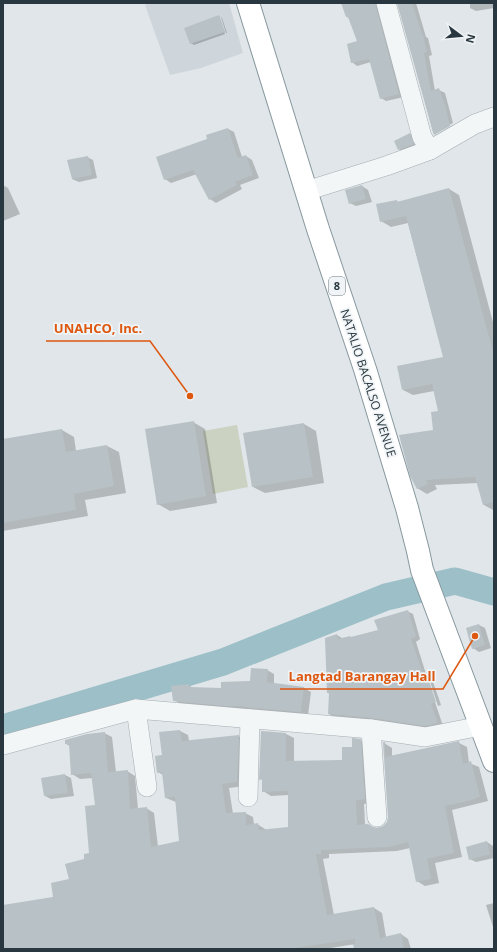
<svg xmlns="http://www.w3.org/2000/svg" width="497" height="952" font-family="'Open Sans',sans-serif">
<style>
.built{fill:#ced6db}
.green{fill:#cbd2c2}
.shadow{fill:#0003}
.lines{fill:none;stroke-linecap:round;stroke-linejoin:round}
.river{stroke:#9cbfc8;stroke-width:27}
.building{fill:#b8c1c5}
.minor-casing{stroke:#a5aeb3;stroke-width:20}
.highway-casing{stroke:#88989f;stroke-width:24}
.minor{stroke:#f3f6f7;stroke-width:19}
.highway{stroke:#fff;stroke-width:22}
.labels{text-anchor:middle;stroke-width:3.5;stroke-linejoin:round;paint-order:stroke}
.shield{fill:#f0f4f6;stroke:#657077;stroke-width:1}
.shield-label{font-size:11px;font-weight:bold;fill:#293840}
.street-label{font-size:12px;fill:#293840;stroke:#f0f4f6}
.leader{fill:none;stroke:#de570f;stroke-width:1.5}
.callout-dot{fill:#de570f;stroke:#f0f4f6;stroke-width:1.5}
.callout-label{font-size:13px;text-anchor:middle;font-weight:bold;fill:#de570f;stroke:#f0f4f6;stroke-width:3.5;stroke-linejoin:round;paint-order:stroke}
</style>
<rect width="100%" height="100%" fill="#e0e6e9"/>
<path class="built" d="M150,3H229L243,53L201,68L170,75L145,5Z"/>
<path class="green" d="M237,425L248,487L213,494L203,431Z"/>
<g class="shadow">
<path d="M342,3H381L404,97L386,101L381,98L371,62L357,66L352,62L358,42L350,19L347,17Z"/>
<path d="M398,3H416L426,37L428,38L432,55L429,56L435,91L439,90L445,93L453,123L436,132V135L453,125L454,129L440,137L433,132Z"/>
<path d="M470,3H494V8L476,11L470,8Z"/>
<path d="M219,16L220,17H219L225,34L194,45L191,43Z"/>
<path d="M221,17L222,18L227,33H226Z"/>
<path d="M228,129L234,132L242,157L246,156L252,160L259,178L240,185L242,189L216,203L210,199L197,174L171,183L165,179L208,139Z"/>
<path d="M410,134L416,138L419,148L405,153L399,149Z"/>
<path d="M87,157L93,160L97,178L79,182L72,179Z"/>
<path d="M3,185L8,188L20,214L3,221Z"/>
<path d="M362,186L368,190L372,202L356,206L350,203Z"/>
<path d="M449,189L459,195L494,326L493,510L484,505L478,483L435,485L437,489L427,494L417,488L439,412L434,391L413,395L403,390L444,358L408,223L391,227L381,221L397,201L400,203Z"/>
<path d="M193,422L205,429L217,503L170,511L158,504Z"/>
<path d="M304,424L316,431L324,483L265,493L253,487Z"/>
<path d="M62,430L74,437L76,451L107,446L119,452L126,493L85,500L88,516L3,531V441Z"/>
<path d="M407,611L413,614L420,639L416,642L426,674L431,676L441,705L438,706L428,675H426L443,726L431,728L334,717L329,714L330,694L328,693L337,635L342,638H352L380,630Z"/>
<path d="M479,625L485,628L491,648L479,652L473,648Z"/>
<path d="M267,670L274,674V684L304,688L311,692L308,715L252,710L249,709H233L181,704L174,700L188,685L193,688L222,689L251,682Z"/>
<path d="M180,731L188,735L189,741L238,736L246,740L245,786L229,788L233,814L245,813L253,817L254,825L257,824L265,829L266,830L289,828V795L271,796L263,791V780L260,779L262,732L286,734L294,738V762L343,761L360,740L368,745L372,803L364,804L365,825L375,828L384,827L388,823L389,817L384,743L392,748V756L459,743L467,747L469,763L479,767L488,801L452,810L462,857L435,863L439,883L425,886L417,881L410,848L397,851L329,854V858L323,859L334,915L374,908L382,913L386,937L401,934L408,939L411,949H357L356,944L324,949H3V906L55,898L90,854L96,806L93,778L80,779L72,774L70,746L66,744L104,733L112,737L116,772L127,771L135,776L138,809L146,808L154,813L158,847L180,842L176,802L166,798L163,775L158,772L163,756L160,733Z"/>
<path d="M65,775L71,778L74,796L51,799L45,796Z"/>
<path d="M487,842L493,846L494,858L476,862L470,859Z"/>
<path d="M494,903V930L486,905Z"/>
</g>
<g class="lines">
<path class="river" d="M3,728L223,662L386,597L455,581L494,592"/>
</g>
<g class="building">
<path d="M341,3H375L399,94L380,99L369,59L351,63L347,44L357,41L348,17H346Z"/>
<path d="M397,3H412L422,34H423L427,52L424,53L431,91L439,88L445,105L450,126L434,135Z"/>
<path d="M219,15L225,32L190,44L184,28Z"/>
<path d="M228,128L238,158L246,155L253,175L235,182L237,185L209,200L193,170L164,180L156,157L207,139L206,135Z"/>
<path d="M410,133L414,144L398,150L394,141Z"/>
<path d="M88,156L92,175L72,179L67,160Z"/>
<path d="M362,185L366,199L349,204L345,190Z"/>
<path d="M449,188L494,355V502L483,505L475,477L426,480L428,484L417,489L410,476L399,435L433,430L431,412L438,411L432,384L402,390L397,366L443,357L406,216L380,222L376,204L397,200V202Z"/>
<path d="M194,421L206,496L157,505L145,429Z"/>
<path d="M304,423L313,477L252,487L243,433Z"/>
<path d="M62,429L66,452L107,445L114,486L74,494L76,510L3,523V439Z"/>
<path d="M408,610L416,636L411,639L423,673L426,672L436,702L431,704L438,723L425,726L373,718L328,714L329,693H327L325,638L337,634L338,639L350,636L351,637L378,630L374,620Z"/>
<path d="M479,624L485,645L472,649L466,628Z"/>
<path d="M251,668L268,669L267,682L304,687L301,712L244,707V706H225L173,701L171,686L189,684V687L221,688V682L250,681Z"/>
<path d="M180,730L182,741L239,735L237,782L222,784L226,813L246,812V825L258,823L259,830L288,827V791L262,792V779L259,780L261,731L286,733V761L342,760V747H352V738L361,739L365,799L356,800L357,825L368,824L373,827L377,828L383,826L387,822L388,817L383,742H385V757L459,741L463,764L471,761L480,797L468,801L445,806L454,853L427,859L431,879L416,882L408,842L389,847L321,850V854H316L327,915L374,907L380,938L401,933L404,949H354L353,944H355V939L289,949H3V905L53,897L51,883L69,879L65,864L84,859V854L89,853L85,806L95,805L91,773L71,775L69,744H65V740L87,734L105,732L108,772L128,770L130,809L147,807L151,847L179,841L175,797L165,798L162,772L157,773L155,756L162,755L159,732Z"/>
<path d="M65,774L68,793L44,796L41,778Z"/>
<path d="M487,841L490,854L469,860L466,847Z"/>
</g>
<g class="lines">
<defs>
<g id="minor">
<path d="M386,3L422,137L430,150"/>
<path d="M306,191L386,166L430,150L475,124L494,117"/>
<path d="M136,709L147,787"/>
<path d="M371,729L377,817"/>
<path d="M3,745L136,709L371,729L425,737L481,726"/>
<path d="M248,797L250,719"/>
</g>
<path id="highway" d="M248,3L318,229L365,369L407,508L418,551L422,570L494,761"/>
</defs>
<use href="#minor" class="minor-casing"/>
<use href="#highway" class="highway-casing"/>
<use href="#minor" class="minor"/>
<use href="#highway" class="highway"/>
</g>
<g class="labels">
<rect class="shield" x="329" y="277" width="16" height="18" rx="3"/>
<g class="shield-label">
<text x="337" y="290">8</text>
</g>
<g class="street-label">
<text transform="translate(368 383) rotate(72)" y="4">NATALIO BACALSO AVENUE</text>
</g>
</g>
<path class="leader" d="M190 396L150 341H46M475 636L443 689H280"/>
<g class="callout-dot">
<circle cx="190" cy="396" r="4"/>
<circle cx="475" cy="636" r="4"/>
</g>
<g class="callout-label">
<text x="98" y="333">UNAHCO, Inc.</text>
<text x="362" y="681">Langtad Barangay Hall</text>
</g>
<rect width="497" height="952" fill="none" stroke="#293840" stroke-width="8"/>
<g transform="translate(461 36) rotate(106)" stroke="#f0f4f6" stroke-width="3" paint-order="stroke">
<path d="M0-3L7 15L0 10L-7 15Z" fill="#293840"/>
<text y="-6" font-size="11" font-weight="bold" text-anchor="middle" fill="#293840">N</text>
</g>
</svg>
